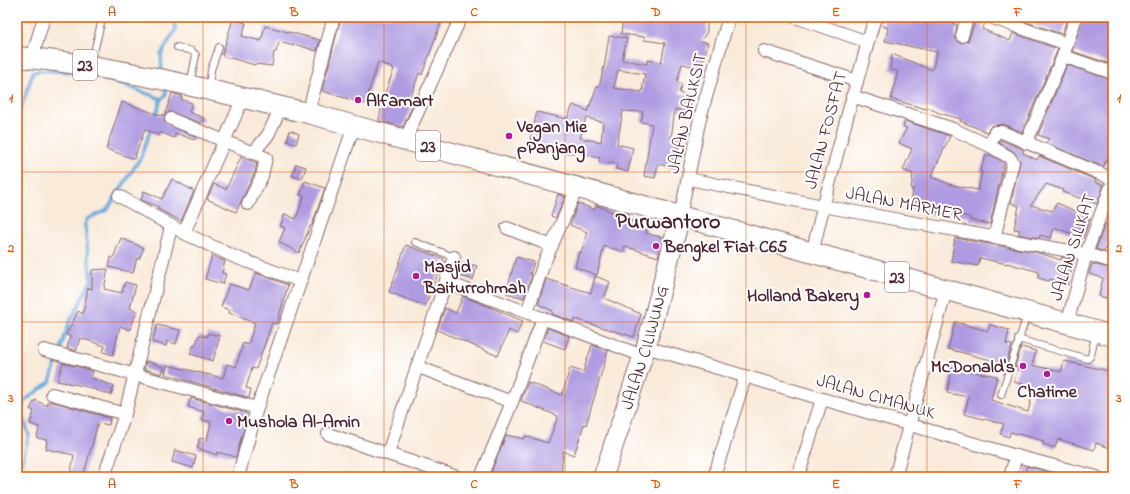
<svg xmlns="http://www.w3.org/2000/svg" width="1130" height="494" font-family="'Indie Flower',sans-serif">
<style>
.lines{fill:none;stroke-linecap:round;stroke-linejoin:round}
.stream{stroke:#6daade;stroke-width:3.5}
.building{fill:#af9be1;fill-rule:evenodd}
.service-casing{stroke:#876668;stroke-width:8}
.minor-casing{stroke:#876668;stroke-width:14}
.primary-casing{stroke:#876668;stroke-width:21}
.trunk-casing{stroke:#876668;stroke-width:22}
.service{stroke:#fff;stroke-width:6}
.minor{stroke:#fff;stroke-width:12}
.primary{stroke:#fff;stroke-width:19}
.trunk{stroke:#fff;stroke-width:20}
.grid{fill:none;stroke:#e8590c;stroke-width:1;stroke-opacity:0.55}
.poi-dot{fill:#b5179e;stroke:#fff;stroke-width:1.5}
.labels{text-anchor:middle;stroke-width:4;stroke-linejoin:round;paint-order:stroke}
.shield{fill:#fff;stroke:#80626b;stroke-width:1}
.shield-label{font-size:17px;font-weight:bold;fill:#4a1f2b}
.poi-label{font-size:18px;font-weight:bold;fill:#4a1f2b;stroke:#fff;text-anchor:start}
.street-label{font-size:18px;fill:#4a1f2b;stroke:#fff}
.district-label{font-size:22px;font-weight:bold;fill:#4a1f2b;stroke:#fff}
.neatline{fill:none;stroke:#e8590c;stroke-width:1.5}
.grid-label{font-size:13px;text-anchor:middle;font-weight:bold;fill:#e8590c}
</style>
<rect width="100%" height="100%" fill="#fff"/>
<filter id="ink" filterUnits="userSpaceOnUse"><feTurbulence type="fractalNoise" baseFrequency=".025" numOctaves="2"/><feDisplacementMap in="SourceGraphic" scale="8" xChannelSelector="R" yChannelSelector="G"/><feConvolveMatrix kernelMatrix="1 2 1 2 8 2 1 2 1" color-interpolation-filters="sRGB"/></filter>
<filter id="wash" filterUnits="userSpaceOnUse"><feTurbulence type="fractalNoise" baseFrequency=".012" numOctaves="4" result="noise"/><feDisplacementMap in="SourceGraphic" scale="16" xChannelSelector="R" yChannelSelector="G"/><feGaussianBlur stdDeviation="0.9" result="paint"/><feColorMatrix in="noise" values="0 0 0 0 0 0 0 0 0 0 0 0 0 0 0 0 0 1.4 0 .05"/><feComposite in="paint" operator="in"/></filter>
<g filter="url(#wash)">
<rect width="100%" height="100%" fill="#f9ead9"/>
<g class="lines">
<g class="stream">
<path d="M162,73L161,54L176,29L172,17"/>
<path d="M155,117L161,99L166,95L165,86"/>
<path d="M17,121L33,72C77,66 122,84 161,99"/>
<path d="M18,477L29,435L22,414L24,401L50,382L69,323L91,281L85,225L87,219L107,210L141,157L151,128"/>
</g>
</g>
<g id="blocks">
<g class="building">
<path d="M341,17H443L422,75L419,73L410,99L415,100L403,127L379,121L381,109H379L394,69L378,62L365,104L322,91Z"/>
<path d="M623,17H640V19L669,23L670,17L685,19L686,17L707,22V32L701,41L708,43L701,68L682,64L677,82L682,84L679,93L693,96L688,113L675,109L671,139L680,140L675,168L658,164L655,178L644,176L652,124L641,122L643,112L623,111L617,144L633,148L628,172L616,169L617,164L599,162L600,158L577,152L576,153H559L543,150L544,145L530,139L537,112L567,119L573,105L588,111L597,86L599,87L605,62L609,36L627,38L622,60L647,64L648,60L661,63L665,43L644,40L645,37L621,34ZM618,70L645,74L642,92L614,88ZM586,118L603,122L601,142L580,138Z"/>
<path d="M885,17H908L917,20V17H945L944,20L957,25L955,38L960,43L968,41L977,17H983L985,23L982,29L1010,41L1013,33L1058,49L1022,132L1002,124L991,126L987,132L960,121L961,119L939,113L927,107L926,109L891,99L898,71L890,70L892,54L932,70L937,52L885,41L888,28L882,26Z"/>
<path d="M1018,17H1060L1067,19L1062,34L1017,19Z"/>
<path d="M1083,17H1113V65L1072,51Z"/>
<path d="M233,19L246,23L242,36L261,41L265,26L320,40L317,51L294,44V46L279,42L276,52H274L272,66L255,64V65L223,56L222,55Z"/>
<path d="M1067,65L1113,80V147L1103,167L1046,143L1049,139L1038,135Z"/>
<path d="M172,93L182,96L181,99L192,103L189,112L204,118L201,123L170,112L164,116L165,123L196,137L194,140L176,133L174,138L160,132L159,136L145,129L134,159L106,149L122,102L162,116L163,114L165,115Z"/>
<path d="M905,121L950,136L931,177L952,185L978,190L982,172L980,171L986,155H991L1004,163L990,224L970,220V217L937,209L935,215L925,212L926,208L911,206L913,189H911L913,174L903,170L912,149L899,143L907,128L903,127Z"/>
<path d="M290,130L299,134L296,144L287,141Z"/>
<path d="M1000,140L1021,148L1023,150V153L1037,160L1039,156L1096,180L1095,182L1104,185L1097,204L1062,192L1064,190L1046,184L1031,205L1052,211L1057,203L1090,218L1083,238L1054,227L1051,238L1040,235V238L1018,234L1020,230L1014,229L1019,206L1011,203L1020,161L1013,151L999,143Z"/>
<path d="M241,157L257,163L255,172L236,212L207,199L214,184L226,189Z"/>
<path d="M296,164L306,167L302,179L292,176Z"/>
<path d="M172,179L194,191L181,221L158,209L159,207L141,200L144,191L162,199Z"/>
<path d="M305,181L325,188L312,225H311L299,253L279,242L285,228L280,226L285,214L296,219L304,196L300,195Z"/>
<path d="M558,194L565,197L556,218L551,216Z"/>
<path d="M578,203L595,210L596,205L617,214L618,211L629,214L628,220L647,227L646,233L663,238L658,257L624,246V252L604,246L597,275L575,267L579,252L581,253L587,232L570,225Z"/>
<path d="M1105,224L1113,228V230L1104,252L1096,249Z"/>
<path d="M121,238L144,248L139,259L137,258L133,273L109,267L111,257L113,258Z"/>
<path d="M955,238L1036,252L1061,260L1062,257L1074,260L1068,285L1050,279L1049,281L1038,278L1039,272L1007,263V264L980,258L978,266L951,261Z"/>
<path d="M406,245L444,259L425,306L389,292Z"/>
<path d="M212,256L225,261L222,273L226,274L223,284L205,279Z"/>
<path d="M516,257L534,262L530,274L532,275L524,298L506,293Z"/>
<path d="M461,262L477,266L473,280L458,275Z"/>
<path d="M1092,264L1113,269V300L1099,296L1103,278L1089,274Z"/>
<path d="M108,269L104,289L122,293L125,282L136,285L130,308L137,311L130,330L120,326L113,355L103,352L105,346L80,338L76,351L67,348L70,336L66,335L78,311L83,314L88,288L92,289V270Z"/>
<path d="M256,273L288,285L277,324L272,323L256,369L252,368L246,388L251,389L249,398L165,374L167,365L223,378L227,364L236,367L243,343L248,345L255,323L229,313L230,310L221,307L229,284L249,290Z"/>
<path d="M595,276L610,282L604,298L641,314L634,337L575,319L574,322L552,314L553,311L538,304L546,279L591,293Z"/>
<path d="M463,296L523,321L517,334L509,330L498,356L437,330L445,308L456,313Z"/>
<path d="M955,322L988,331L990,325L1009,330L1006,344L1012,345L1006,364L948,349Z"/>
<path d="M157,325L180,330L176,344L167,341L166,346L152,342Z"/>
<path d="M548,328L569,336L565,349L543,341Z"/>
<path d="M208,333L220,336L213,361L190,354L193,346H195L199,335L207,337Z"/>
<path d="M592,345L608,351L586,425L584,424L574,455L563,451L561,477H489L506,435L524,439L525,436L548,443L558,416L521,401L528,382L562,395L570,368L583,372Z"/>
<path d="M1021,347L1036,351L1032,365L1061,372L1064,361L1113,372V449L1096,443L1094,450L1058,439L1055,448L1043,444L1044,441L1010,432L1009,437L1000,434L1004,424L964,414L969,397L947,393L952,368L997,376L991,400L1028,412L1034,387L1014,382L1018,367H1015Z"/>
<path d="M146,361L164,367L162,374L144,369Z"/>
<path d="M63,363L93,371L91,378L114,386L111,395L84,386L57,381Z"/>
<path d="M191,398L246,413L247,417L236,457L217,452V455L197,448L200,438L207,440L211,422L202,420L204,412L188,407Z"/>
<path d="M35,400L47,406L48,402L50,401L110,418L109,425L98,423L83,477H70L74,455L46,449L47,440L37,438L39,427L30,424L34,411L30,409Z"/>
<path d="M175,450L196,456L193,468L172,462Z"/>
<path d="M1027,466L1049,472L1048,477H1024Z"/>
</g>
</g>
</g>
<g filter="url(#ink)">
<use href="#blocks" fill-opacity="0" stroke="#876668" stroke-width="1"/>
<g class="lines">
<defs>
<g id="service">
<path d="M177,47L192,51L196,55L190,84"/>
<path d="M91,64L102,19"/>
<path d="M209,87L211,70L219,47"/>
<path d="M415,242L454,257"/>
<path d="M1018,339L1088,359L1091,356L1095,335"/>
<path d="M1001,395L1027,315"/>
</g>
<g id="minor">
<path d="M795,17L868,42"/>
<path d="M990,17L1067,44"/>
<path d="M962,36L967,17"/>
<path d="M764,51L857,81"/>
<path d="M1063,56L1113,73"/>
<path d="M32,58L44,17"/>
<path d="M852,96L953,129L990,146L995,132H1002L1113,179"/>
<path d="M308,113L334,17"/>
<path d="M171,119L266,158L262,176L248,204"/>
<path d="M405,140L461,17"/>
<path d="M1026,143L1063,56L1076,17"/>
<path d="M990,146L1009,157L1013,162L994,238"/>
<path d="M253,153L268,135L281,107"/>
<path d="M689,179L823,206L1086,254L1113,262"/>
<path d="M119,196L184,233L235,257L300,281"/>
<path d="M680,217L700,118L729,17"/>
<path d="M507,228L552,246"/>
<path d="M184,233L243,98"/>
<path d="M812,254C830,174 853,96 875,17"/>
<path d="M446,282L643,356"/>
<path d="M527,312L544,263L577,188"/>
<path d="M1067,324L1086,254L1113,181"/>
<path d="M646,347L1016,456L1097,477"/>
<path d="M44,350L257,408"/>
<path d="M418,367L512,402"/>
<path d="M52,394L125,414"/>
<path d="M328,434L457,477"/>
<path d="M388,453L454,257"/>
<path d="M104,477L125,414L171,227"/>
<path d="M238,477L257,408L354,126"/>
<path d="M481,477L512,402L543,318"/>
<path d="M714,477L745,377"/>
<path d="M798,477L822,399"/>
<path d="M895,477L946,290"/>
<path d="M1010,477L1016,456"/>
</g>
<g id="primary">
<path id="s1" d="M603,477L646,347L680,217"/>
</g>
<path id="trunk" d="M17,57C116,65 212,91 308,113L1113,336"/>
</defs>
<use href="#service" class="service-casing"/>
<use href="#minor" class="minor-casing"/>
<use href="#primary" class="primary-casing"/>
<use href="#trunk" class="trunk-casing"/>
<use href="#service" class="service"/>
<use href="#minor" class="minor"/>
<use href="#primary" class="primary"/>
<use href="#trunk" class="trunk"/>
</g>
</g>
<path class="grid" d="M203,17V477M384,17V477M565,17V477M746,17V477M927,17V477M17,172H1113M17,322H1113"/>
<g class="poi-dot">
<circle cx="358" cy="100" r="4"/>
<circle cx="509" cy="136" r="4"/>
<circle cx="656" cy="246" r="4"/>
<circle cx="416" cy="276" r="4"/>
<circle cx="867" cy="295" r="4"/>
<circle cx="1023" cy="366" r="4"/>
<circle cx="1047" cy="374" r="4"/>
<circle cx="229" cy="421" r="4"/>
</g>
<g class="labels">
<g class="shield">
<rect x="73" y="50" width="24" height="30" rx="3"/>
<rect x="416" y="131" width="24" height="30" rx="3"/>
<rect x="885" y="262" width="24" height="30" rx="3"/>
</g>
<g class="shield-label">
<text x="85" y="71">23</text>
<text x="428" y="152">23</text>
<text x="897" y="283">23</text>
</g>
<g class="poi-label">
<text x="366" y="106">Alfamart</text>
<text x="517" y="132">Vegan Mie<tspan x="517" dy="21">pPanjang</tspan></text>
<text x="664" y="252">Bengkel Fiat C65</text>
<text x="424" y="272">Masjid<tspan x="424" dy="21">Baiturrohmah</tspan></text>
<text x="859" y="301" text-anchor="end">Holland Bakery</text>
<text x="1015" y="372" text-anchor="end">McDonald's</text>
<text x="1047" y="397" text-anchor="middle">Chatime</text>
<text x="237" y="427">Mushola Al-Amin</text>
</g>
<g class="street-label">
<text transform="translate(686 113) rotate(-77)" y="6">JALAN BAUKSIT</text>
<text transform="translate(825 130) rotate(-75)" y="6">JALAN FOSFAT</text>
<text transform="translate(904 203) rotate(11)" y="6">JALAN MARMER</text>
<text transform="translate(1072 247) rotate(-72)" y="6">JALAN SILIKAT</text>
<text dy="6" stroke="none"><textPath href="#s1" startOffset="136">JALAN CILIWUNG</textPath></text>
<text transform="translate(876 396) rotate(16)" y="6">JALAN CIMANUK</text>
</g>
<g class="district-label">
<text x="668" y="228">Purwantoro</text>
</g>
</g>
<rect width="1130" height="494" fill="none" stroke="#fff" stroke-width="44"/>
<rect x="22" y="22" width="1086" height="450" class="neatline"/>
<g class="grid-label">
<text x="112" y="16">A</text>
<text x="294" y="16">B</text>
<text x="474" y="16">C</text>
<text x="656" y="16">D</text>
<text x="836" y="16">E</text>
<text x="1018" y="16">F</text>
<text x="11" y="102">1</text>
<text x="1119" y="102">1</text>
<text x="11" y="252">2</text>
<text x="1119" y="252">2</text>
<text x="11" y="402">3</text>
<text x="1119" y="402">3</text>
<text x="112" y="488">A</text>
<text x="294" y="488">B</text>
<text x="474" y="488">C</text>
<text x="656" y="488">D</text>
<text x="836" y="488">E</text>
<text x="1018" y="488">F</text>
</g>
</svg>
